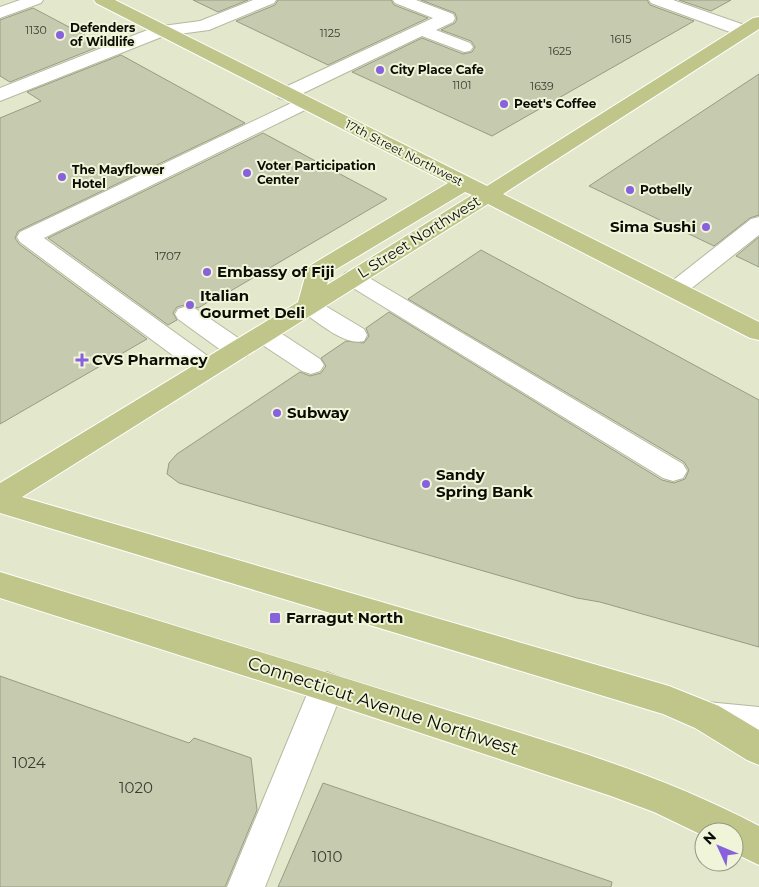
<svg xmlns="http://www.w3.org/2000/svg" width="759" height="887" font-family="Montserrat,sans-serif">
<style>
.building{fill:#c6cbb0;stroke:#979c82}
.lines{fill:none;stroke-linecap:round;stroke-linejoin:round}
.minor-casing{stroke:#b5b99f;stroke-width:2}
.major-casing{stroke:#fff;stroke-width:2}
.minor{fill:#fff;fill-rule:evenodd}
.major{fill:#c0c689;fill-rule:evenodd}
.poi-dot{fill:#8861dc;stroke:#f0f5d9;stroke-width:2}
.labels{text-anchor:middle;stroke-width:4;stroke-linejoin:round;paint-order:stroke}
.far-number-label{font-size:11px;fill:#3a3c2f}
.far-poi-label{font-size:12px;font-weight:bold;fill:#0b0c04;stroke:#f0f5d9;text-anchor:start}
.far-street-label{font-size:12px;fill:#0b0c04;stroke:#f0f5d9}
.number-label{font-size:12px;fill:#3a3c2f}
.poi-label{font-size:15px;font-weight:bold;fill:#0b0c04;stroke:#f0f5d9;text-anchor:start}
.street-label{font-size:15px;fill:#0b0c04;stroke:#f0f5d9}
.near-number-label{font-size:15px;fill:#3a3c2f}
.near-street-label{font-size:18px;fill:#0b0c04;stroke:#f0f5d9}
</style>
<rect width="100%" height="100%" fill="#e3e7cc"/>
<g class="building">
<path d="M193,0H248L218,12Z"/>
<path d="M278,0H391L394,5L428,18L328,65L236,21L275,5Z"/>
<path d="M421,0H647L650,5L694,21L492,136L352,72L422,38L463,54L472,52L475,47L471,41L441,30L455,23L457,19L455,13Z"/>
<path d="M679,0H731L711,11Z"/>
<path d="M33,8L103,45L10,82L0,76V20Z"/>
<path d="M121,55L245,123L18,231L15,238L19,244L147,339L0,424V118L41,101L27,92Z"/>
<path d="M759,74V215L750,218L714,246L589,186Z"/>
<path d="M263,133L387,199L222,296L220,295L198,308L188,304L177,307L173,313L177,320L168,325L48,238Z"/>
<path d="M759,237V267L736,256Z"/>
<path d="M481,250L759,400V647L600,602L577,598L179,483L167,474L169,463L177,454L300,372L310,376L321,373L326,366L321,358L346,341L364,343L369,336L366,328L389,312L662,480L674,483L685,479L689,470L684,462L408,299Z"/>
<path d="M0,676L189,743L194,738L251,758L257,810L225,887H0Z"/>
<path d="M323,783L612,882L611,887H278Z"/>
</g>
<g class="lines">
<defs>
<g id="minor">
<path d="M20,0H43L41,3L0,18V7Z"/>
<path d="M253,0H276L274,3L209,30L164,36L0,101V88L155,27L200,21Z"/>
<path d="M393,0H416L453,14L455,18L453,22L436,30L470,43L473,47L470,51L464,52L422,36L293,98L286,100L279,98L277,94L279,90L433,18L395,3Z"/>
<path d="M649,0H673L750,27L753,31L750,35L744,36L738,35L651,3Z"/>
<path d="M304,97L311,99L313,103L311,107L44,238L216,362L220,368L216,374L207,377L198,374L20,242L17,237L20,232Z"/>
<path d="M759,217V235L683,295L675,297L667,295L663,290L667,285L751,219Z"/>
<path d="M353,271L361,273L683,464L687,471L683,478L673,481L663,478L345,283L341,278L345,273Z"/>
<path d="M309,298L317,301L364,329L367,335L364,341C344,346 318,322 301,311L297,306L301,301Z"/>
<path d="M187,306L196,309L247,344L251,350L247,356L238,358L229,356L178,319L175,314L178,309Z"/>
<path d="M264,326L273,328L320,359L324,365L320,371L311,374L302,371L255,340L252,334L255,328Z"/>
<path d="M327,672L339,677L344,687L265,887H227L310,687L315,677Z"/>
<path d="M707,702L759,707V739L707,732L695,728L690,717L695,706Z"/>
</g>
<g id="major">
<path d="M94,0H115L487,186L753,18L759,17V29L503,194L759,322V340L750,338L488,204L22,497L669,686L719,706L759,730V765L747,760L695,728L663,714L0,513V483L298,302L307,270L311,265L448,183L96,3ZM465,192L472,195L327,285L330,273Z"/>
<path d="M0,572C150,618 300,664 450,711C555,744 661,774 759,826V865L734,853V832H704V836L654,812L611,796L327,702L0,598Z"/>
</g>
</defs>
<use href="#minor" class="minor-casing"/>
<use href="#major" class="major-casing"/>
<use href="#minor" class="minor"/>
<use href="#major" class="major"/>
</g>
<g class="poi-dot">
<circle cx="60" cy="35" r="5"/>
<circle cx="380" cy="70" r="5"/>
<circle cx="504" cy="104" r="5"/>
<circle cx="247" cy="173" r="5"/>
<circle cx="62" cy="177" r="5"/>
<circle cx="630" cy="190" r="5"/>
<circle cx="706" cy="227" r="5"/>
<circle cx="207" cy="272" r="5"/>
<circle cx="190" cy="305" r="5"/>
<path d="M79.5 352.5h5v5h5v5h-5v5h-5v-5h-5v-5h5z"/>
<circle cx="277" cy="413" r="5"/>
<circle cx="426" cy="484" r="5"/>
<rect x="269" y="612" width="12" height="12" rx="2.5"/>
</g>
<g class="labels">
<g class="far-number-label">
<text x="36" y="34">1130</text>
<text x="330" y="37">1125</text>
<text x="621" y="43">1615</text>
<text x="560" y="55">1625</text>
<text x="462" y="89">1101</text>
<text x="542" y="90">1639</text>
</g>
<g class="far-poi-label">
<text x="70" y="32">Defenders<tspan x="70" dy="14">of Wildlife</tspan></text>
<text x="390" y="74">City Place Cafe</text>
<text x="514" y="108">Peet's Coffee</text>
<text x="257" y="170">Voter Participation<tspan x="257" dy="14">Center</tspan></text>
<text x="72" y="174">The Mayflower<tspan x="72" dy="14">Hotel</tspan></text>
<text x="640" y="194">Potbelly</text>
</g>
<g class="far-street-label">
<text transform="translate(404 153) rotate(27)" y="4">17th Street Northwest</text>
</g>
<g class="number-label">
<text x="168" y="260">1707</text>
</g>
<g class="poi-label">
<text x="696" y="232" text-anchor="end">Sima Sushi</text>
<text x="217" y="277">Embassy of Fiji</text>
<text x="200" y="301">Italian<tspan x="200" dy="17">Gourmet Deli</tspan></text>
<text x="92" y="365">CVS Pharmacy</text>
<text x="287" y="418">Subway</text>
<text x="436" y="480">Sandy<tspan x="436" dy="17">Spring Bank</tspan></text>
<text x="286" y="623">Farragut North</text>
</g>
<g class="street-label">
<text transform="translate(419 237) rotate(-32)" y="5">L Street Northwest</text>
</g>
<g class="near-number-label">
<text x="29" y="768">1024</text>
<text x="136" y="793">1020</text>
<text x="327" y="862">1010</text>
</g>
<g class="near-street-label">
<text transform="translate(383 706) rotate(18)" y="6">Connecticut Avenue Northwest</text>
</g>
</g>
<g transform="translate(719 847) rotate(314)"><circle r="24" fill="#f0f5d9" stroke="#949884"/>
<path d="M0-4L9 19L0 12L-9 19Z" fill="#8861dc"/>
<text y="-8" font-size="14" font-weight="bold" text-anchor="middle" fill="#0b0c04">N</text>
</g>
</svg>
